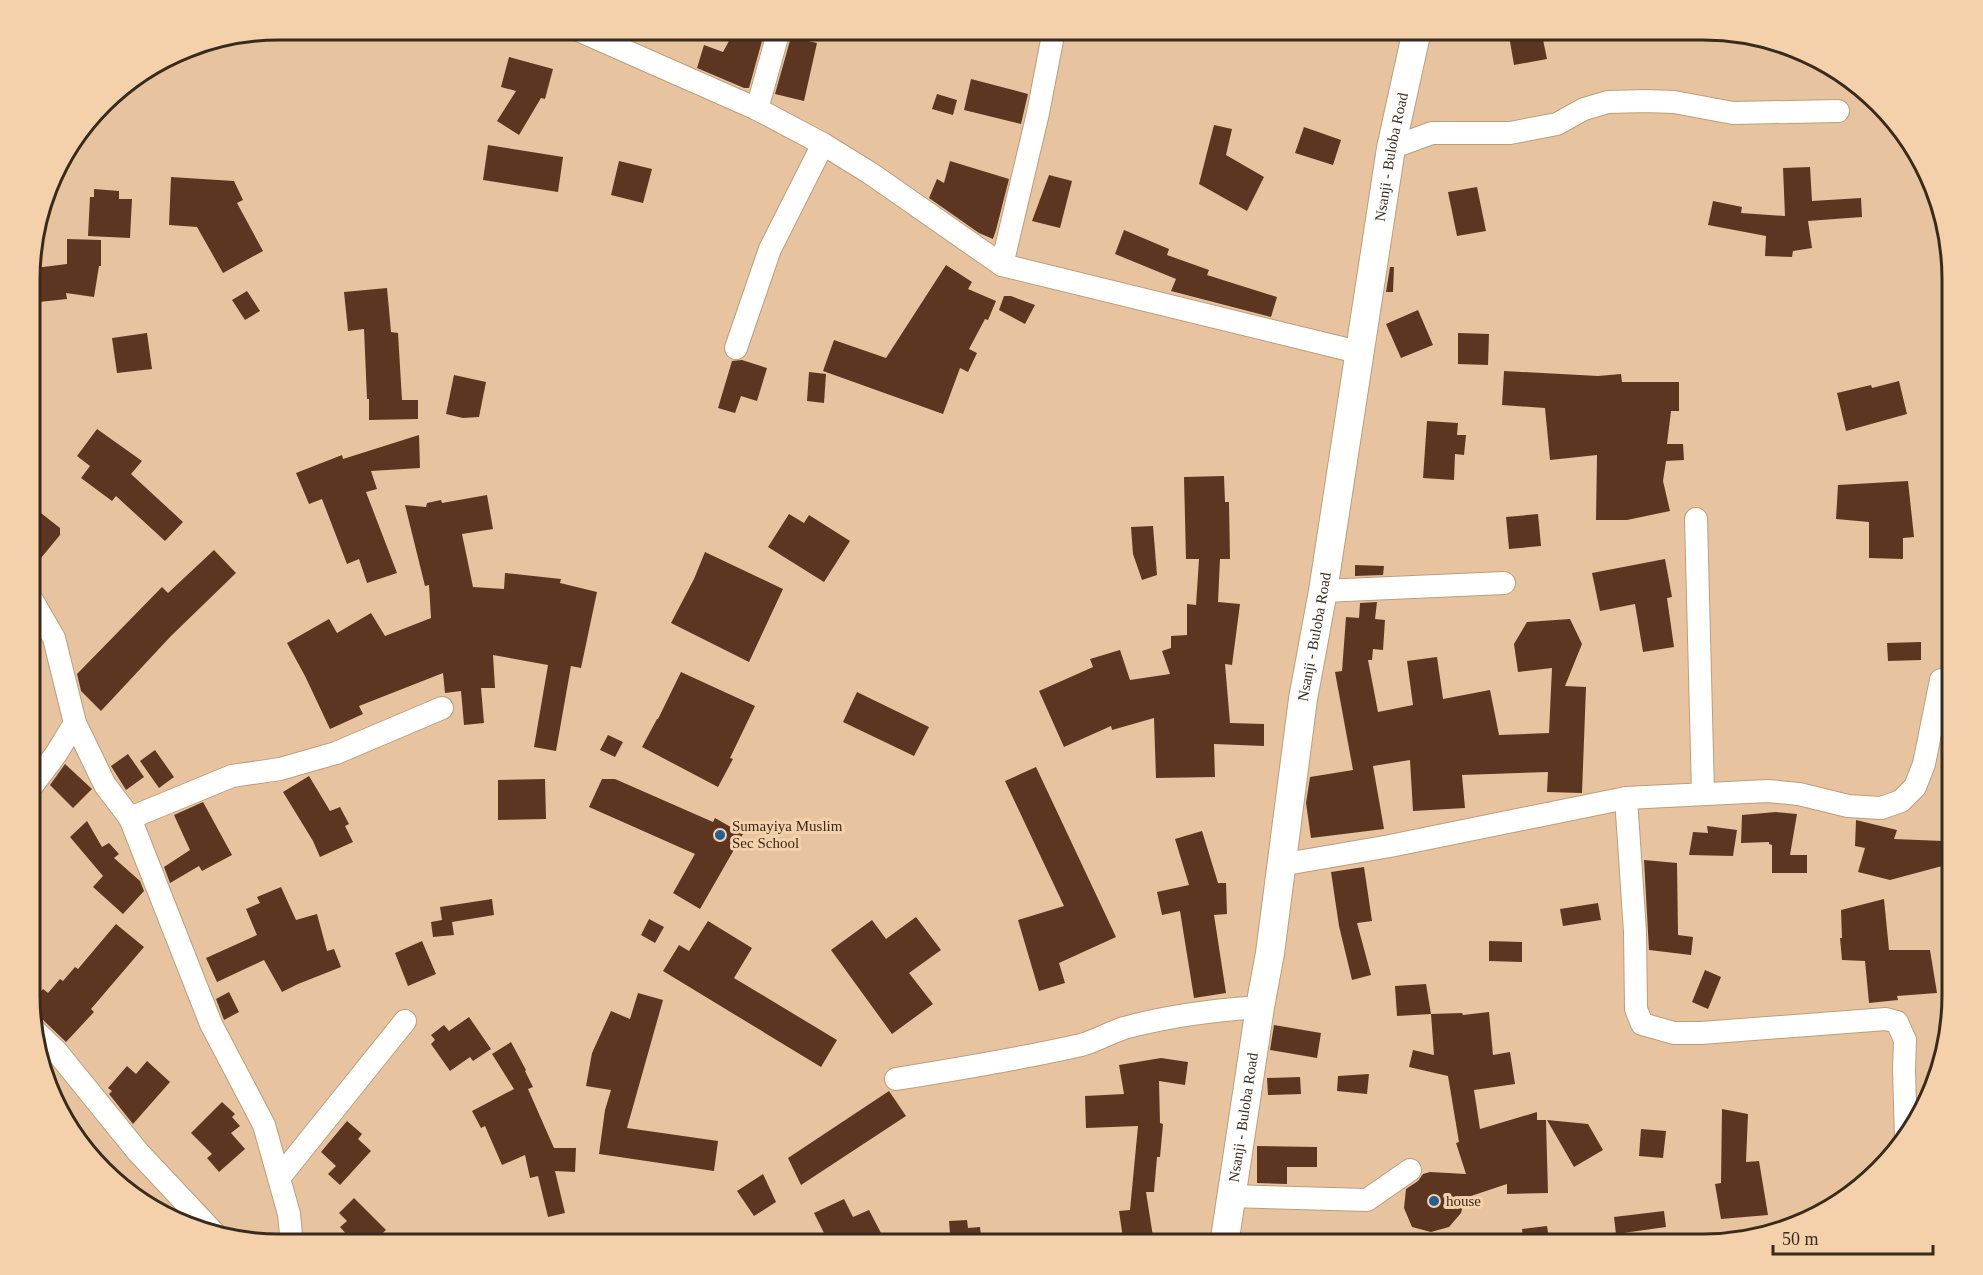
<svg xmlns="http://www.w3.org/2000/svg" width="1983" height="1275" font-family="Georgia,serif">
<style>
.building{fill:#5d3622}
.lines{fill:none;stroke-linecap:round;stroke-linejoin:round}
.minor-casing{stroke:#bf9d79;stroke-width:24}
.major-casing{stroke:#bf9d79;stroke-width:30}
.minor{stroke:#fff;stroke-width:22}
.major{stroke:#fff;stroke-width:28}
.poi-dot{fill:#1f6095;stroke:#f4d0ab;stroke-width:2}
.labels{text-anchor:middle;stroke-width:6;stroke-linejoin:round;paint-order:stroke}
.street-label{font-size:15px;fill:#392b1c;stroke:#f4d0ab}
.poi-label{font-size:15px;fill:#392b1c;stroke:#f4d0ab;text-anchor:start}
.rim{fill:none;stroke:#392b1c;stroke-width:3}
</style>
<rect width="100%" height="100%" fill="#e7c49f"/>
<g class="building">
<path d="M735,30H765L749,88H744L697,68L704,45L723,52Z"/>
<path d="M1508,30H1541L1547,59L1514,65Z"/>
<path d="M791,37L817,43L804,101L775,94Z"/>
<path d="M509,57L553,69L545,99L541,98L519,135L497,121L516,91L501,87Z"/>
<path d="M971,79L1028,94L1021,124L964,110Z"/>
<path d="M937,94L957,100L953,115L932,109Z"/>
<path d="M1214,125L1232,129L1226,155L1264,177L1247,211L1199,184Z"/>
<path d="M1304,127L1341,140L1333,165L1295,153Z"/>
<path d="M488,145L563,157L558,192L483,180Z"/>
<path d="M619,161L652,169L643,203L611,195Z"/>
<path d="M950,161L1009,179L996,230L993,239L979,233L929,198L937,179L944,183Z"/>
<path d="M1810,167L1812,201L1861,198L1862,217L1808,221L1812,248L1793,251L1792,257L1765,256L1766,236L1708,225L1713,201L1742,207L1741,213L1785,216L1783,168Z"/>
<path d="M1049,175L1072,181L1060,228L1032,221Z"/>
<path d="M171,177L234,181L243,200L237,203L263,251L223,273L197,227L169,225Z"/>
<path d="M1477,187L1486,231L1457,236L1448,192Z"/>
<path d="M94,189L119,191V199H132L130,238L88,236L90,197H94Z"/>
<path d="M1124,230L1169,249L1167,255L1209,270L1207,275L1277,297L1271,317L1171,291L1176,279L1115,254Z"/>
<path d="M67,239L101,240V266H99L94,297L66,293L67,299L39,302L35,268L67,264Z"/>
<path d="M946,265L972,282L968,289L996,301L988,320L985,319L969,349L977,353L968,372L960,368L943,414L823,371L834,340L886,358Z"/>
<path d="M1390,267H1394L1393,292H1386Z"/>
<path d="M387,288L391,332L398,333L402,400H418V419L369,420V399H367L364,329L348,331L344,292Z"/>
<path d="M247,291L260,311L245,320L232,300Z"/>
<path d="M1004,296H1011L1035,305L1025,324L999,310Z"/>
<path d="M1418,310L1433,345L1401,358L1386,324Z"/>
<path d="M147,333L152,369L117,373L112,338Z"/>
<path d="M1458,333L1489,334L1488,365L1458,364Z"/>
<path d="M742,360L767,368L757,401L741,396L735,413L718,408L732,361Z"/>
<path d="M1504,371L1598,376L1621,374L1622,382H1679V411H1671L1667,444H1683L1684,460L1666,461L1663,481L1670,511L1627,520H1596L1597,455L1550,460L1545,408L1502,405Z"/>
<path d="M809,372L826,374L824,403L807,401Z"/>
<path d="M454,375L486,382L479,417L463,418L446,414Z"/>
<path d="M1899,381L1907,414L1846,431L1837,393L1871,385L1872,388Z"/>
<path d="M1427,421L1458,423L1457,435H1466L1464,455L1455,454L1454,480L1423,478Z"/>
<path d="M97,429L142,461L131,474L183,522L165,541L116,496L112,501L81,478L90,466L77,456Z"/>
<path d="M419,435L420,468L371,471L377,489L366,492L397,573L367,583L359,559L347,564L322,499L309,504L296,473L342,455L343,459Z"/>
<path d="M1224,476L1225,502H1229L1230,559H1220L1218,602L1240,604L1232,665L1225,664L1230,723L1264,724V746L1214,744L1215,777L1156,778L1154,718L1112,730L1111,726L1064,747L1039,691L1093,667L1090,659L1120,650L1130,680L1170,674L1162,651L1171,648V636L1187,635V604L1196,605L1199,559H1186L1184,477Z"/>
<path d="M1908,481L1914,537L1903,538V559L1869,558V522L1836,519L1838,485Z"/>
<path d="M487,495L493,529L462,534L473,587L504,589L505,573L561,579L560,583L597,592L581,668L571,666L556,751L534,747L548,665L493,655L495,688H481L484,723L464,725L461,691L445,693L443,673L359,706L363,714L330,729L305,676L287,643L329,619L337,633L371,613L385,636L431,618L429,585L425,586L405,505L426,507L427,503L441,500L442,503Z"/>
<path d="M32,506L60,528V535L41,558L32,550Z"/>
<path d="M789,514L804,523L809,515L850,541L824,582L768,547Z"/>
<path d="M1538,514L1541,546L1509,549L1506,517Z"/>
<path d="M1153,526L1157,575L1142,580L1133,554L1131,527Z"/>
<path d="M214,550L236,573L171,636L101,711L81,691L77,674L162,587L168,593Z"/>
<path d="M705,552L783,589L749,662L671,623L694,579Z"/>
<path d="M1665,559L1672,597L1667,598L1674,647L1643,652L1635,604L1600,611L1592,573Z"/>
<path d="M1355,565L1384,566L1383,575L1355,576Z"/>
<path d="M1377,602L1375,619L1385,620L1383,650L1373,649L1372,660H1368L1378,712L1413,705L1407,661L1437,657L1443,699L1490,690L1499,735L1549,733L1552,668L1518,672L1514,644L1527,622L1570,619L1582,644L1565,686L1586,687L1582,793L1547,792L1548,772L1462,775L1465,808L1413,811L1410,760L1373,766L1384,829L1311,838L1306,803L1310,777L1353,770L1335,672L1342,671L1346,617L1359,618L1360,603Z"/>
<path d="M1921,642V660L1888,661L1887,643Z"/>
<path d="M681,672L755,706L730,758L733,759L718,787L642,747L657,719H658Z"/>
<path d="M857,692L929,727L914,756L843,722Z"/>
<path d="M608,735L623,742L615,757L600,750Z"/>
<path d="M155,750L174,777L159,788L140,761Z"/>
<path d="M128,754L144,777L126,790L111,766Z"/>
<path d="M65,764L92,789L73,808L50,785Z"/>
<path d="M1036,767L1116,937L1059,963L1065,983L1039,991L1018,920L1064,906L1005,781Z"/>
<path d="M309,776L330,811L340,807L349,824L345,826L353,842L320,857L313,841L283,792Z"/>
<path d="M545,779L546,819L498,820V780Z"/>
<path d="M602,779H615L713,822L715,818L743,834L700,909L673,893L695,854L589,807Z"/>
<path d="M203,802L232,855L202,871L199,866L170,883L164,867L190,850L174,815Z"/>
<path d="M1776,812L1797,814L1790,855H1807V873H1772V845L1769,844V842L1741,843L1742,815Z"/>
<path d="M1856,820L1897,830L1894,839L1943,841L1946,865L1890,880L1858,872L1865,848L1855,846Z"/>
<path d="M87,821L102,847L109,843L119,854L114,858L140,881L144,891L123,914L93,887L103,876L70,837Z"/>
<path d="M1707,826L1737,830L1733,856L1689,855L1693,832L1708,833Z"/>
<path d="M1202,831L1218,883H1226L1227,914L1214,915L1226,993L1194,998L1180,911L1162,915L1157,892L1189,885L1175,839Z"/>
<path d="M1644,860L1677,863L1678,935L1693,937L1691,955L1649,950Z"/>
<path d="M1364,867L1372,921L1357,923L1371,975L1352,980L1339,926L1331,872Z"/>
<path d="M281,887L296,920L317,914L327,951L334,949L341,967L298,984L282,992L264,960L217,982L206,958L257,935L246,909L260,903L257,897Z"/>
<path d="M492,899L494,915L452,922L454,935L433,937L431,922L442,920L440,907Z"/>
<path d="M1884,899L1889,950H1930L1937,993L1897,996L1898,1000L1869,1003L1865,961L1842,960L1840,938H1842L1841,910Z"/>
<path d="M1598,903L1601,920L1563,926L1560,909Z"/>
<path d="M916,917L941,950L909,973L933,1004L892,1034L831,950L872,920L886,939Z"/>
<path d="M649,919L664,927L655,943L641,935Z"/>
<path d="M708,921L752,948L734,978L837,1040L821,1067L663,971L679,945L689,951Z"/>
<path d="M116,924L144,947L91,1009L94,1012L66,1042L42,1019L32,1016V1001L43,989L48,993L60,979L63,981L75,967L78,969Z"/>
<path d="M422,941L436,974L408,986L395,953Z"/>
<path d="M1489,941L1522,942V962L1489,961Z"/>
<path d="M1705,970L1721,977L1708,1009L1692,1002Z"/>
<path d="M1426,984L1431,1014L1397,1016L1395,986Z"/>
<path d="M229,992L239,1012L224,1020L216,999Z"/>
<path d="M638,993L663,1000L627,1128L718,1141L714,1171L599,1154L605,1110L611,1090L586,1086L592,1053L611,1011L630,1019Z"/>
<path d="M1489,1012L1493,1055L1510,1052L1515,1084L1474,1090L1480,1129L1537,1112V1120H1546L1548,1193L1507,1194V1184L1465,1198L1461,1213L1449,1227L1431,1232L1412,1227L1404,1208L1406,1189L1418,1181L1423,1174L1430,1172L1466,1174L1456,1143L1459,1142L1448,1076L1409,1067L1413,1050L1434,1055L1431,1014L1462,1013L1463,1015Z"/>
<path d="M469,1017L491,1049L473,1061L470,1057L450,1071L431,1044L435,1040L431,1035L444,1025L449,1031Z"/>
<path d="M1274,1025L1321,1033L1317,1058L1270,1050Z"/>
<path d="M511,1042L526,1070L525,1071L533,1087L528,1089L554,1148H576L575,1172L555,1171L565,1213L548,1217L538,1176L530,1178L525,1155L502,1165L485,1126L481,1128L472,1111L514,1089L492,1054Z"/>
<path d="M1161,1058L1188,1062L1185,1085L1159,1081L1160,1123L1163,1124L1160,1157H1157L1154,1192H1146L1154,1243L1124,1245L1119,1211L1130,1210L1138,1126L1086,1128L1085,1096L1124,1094L1119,1065Z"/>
<path d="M147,1061L170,1082L133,1124L109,1094L112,1091L108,1088L127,1066L136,1074Z"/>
<path d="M1369,1074L1367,1094L1337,1091L1338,1076Z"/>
<path d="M1300,1077L1301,1094L1268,1095L1267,1078Z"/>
<path d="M889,1091L906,1116L801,1185L788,1158Z"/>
<path d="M222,1102L235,1114L232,1117L240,1126L231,1133L245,1149L219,1172L207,1158L212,1154L191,1133Z"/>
<path d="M1722,1109L1748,1114L1746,1162L1759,1161L1768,1215L1721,1219L1715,1184L1721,1183Z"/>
<path d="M1547,1120L1588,1124L1603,1150L1574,1167Z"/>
<path d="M347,1121L362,1134L358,1139L371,1151L340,1185L328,1174L336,1166L321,1152Z"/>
<path d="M1641,1129L1666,1131L1663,1158L1639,1156Z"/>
<path d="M1257,1146L1317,1147V1167H1287V1184L1257,1183Z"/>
<path d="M763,1174L776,1202L754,1216L737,1191Z"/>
<path d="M354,1198L386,1230L369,1245H356L340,1227L347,1221L339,1213Z"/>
<path d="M844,1199L853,1217L869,1210L881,1233L868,1240L870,1245H830L814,1213Z"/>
<path d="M1664,1211L1666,1227L1616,1234L1614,1217Z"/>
<path d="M967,1220L968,1228L980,1227L982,1245H951L949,1221Z"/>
<path d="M1547,1226L1550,1245H1524L1522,1229Z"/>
</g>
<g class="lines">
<defs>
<g id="minor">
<path d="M578,30L757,109L823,144L870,173L1002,265L1358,352"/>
<path d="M757,109L779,30"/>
<path d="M1391,148L1432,133H1510L1557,124L1584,109L1608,102L1646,101L1674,102L1733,113L1838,111"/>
<path d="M1002,265L1038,113L1054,30"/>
<path d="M736,348L770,249L823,144"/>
<path d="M1696,519L1703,793"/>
<path d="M1323,591L1504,583"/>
<path d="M32,600L54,638L75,723L105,785L130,818L211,1024L264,1125L289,1214L292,1245"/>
<path d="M32,786L56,754L75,723"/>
<path d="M1626,798L1635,932L1636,1009L1642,1024L1674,1033H1701L1886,1019L1897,1022L1905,1040L1904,1070L1906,1139"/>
<path d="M130,818L232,776L280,769L336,753L442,708"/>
<path d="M1280,865L1390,846L1626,798L1768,791L1799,794L1848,806L1881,808L1901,801L1915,787L1924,764L1941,680"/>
<path d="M33,1029L57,1052L138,1152L215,1234"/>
<path d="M896,1079C958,1069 1020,1059 1081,1045C1096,1041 1109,1033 1124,1028C1168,1016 1214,1010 1260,1007"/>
<path d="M279,1178L405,1021"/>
<path d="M1230,1196L1367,1200L1410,1170"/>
</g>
<g id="major">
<path id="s1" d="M1224,1245L1260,1007L1270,953L1303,699L1323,591L1391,148L1417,30"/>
</g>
</defs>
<use href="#minor" class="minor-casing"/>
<use href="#major" class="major-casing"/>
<use href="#minor" class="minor"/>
<use href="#major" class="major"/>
</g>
<g class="poi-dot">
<circle cx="720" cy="835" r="6"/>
<circle cx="1434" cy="1201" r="6"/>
</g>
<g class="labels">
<g class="street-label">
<text dy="5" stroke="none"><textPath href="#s1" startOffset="1101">Nsanji - Buloba Road</textPath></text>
<text dy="5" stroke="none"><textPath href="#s1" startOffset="615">Nsanji - Buloba Road</textPath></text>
<text dy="5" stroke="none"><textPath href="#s1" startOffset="129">Nsanji - Buloba Road</textPath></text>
</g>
<g class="poi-label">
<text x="732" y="831">Sumayiya Muslim<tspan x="732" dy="17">Sec School</tspan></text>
<text x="1446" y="1206">house</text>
</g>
</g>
<path d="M0 0H1983V1275H0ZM279 40H1703A239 239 0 0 1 1942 279V995A239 239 0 0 1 1703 1234H279A239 239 0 0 1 40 995V279A239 239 0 0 1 279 40Z" fill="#f4d0ab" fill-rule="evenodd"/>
<path class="rim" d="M279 40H1703A239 239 0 0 1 1942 279V995A239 239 0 0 1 1703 1234H279A239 239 0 0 1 40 995V279A239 239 0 0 1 279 40Z"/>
<path d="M1773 1245v9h160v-9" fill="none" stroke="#392b1c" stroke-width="3"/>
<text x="1782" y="1245" font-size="18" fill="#392b1c" stroke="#f4d0ab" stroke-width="4.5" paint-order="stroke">50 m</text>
</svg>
